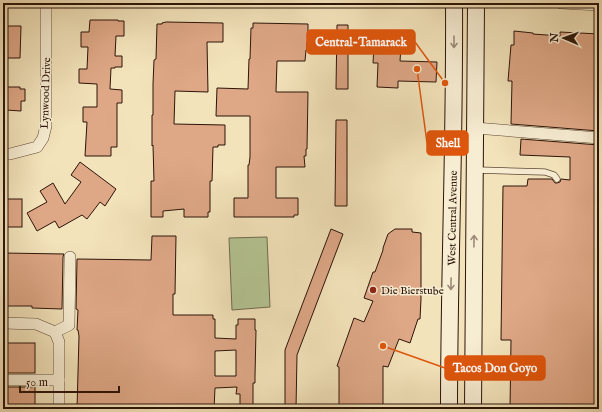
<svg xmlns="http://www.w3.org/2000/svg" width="602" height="412" font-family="'IM FELL English',serif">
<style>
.green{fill:#b5c594;stroke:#706c4e}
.building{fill:#dea786;stroke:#2c1408;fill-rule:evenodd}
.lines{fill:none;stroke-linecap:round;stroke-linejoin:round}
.lane-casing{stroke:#5e4835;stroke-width:7}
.street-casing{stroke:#5e4835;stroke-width:12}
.secondary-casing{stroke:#2c1408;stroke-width:18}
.lane{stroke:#f7edd3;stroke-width:5.5}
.street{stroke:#f7edd3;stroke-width:11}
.secondary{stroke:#f7edd3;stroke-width:16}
.oneway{stroke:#9c8b78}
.poi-dot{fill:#8f2418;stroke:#f7edd3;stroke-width:1.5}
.labels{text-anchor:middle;stroke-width:3;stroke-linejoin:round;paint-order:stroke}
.street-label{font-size:11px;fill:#2c1408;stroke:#f7edd3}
.poi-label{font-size:11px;fill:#2c1408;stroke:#f7edd3;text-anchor:start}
.leader{fill:none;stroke:#df560c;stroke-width:1.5}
.callout-dot{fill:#df560c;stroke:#f7edd3;stroke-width:1.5}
.callout{fill:#df560c;stroke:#df560c;stroke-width:1.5}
.callout-label{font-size:12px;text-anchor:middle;font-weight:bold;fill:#fff}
</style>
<rect width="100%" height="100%" fill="#f3e3bb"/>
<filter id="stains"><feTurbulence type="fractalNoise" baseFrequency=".005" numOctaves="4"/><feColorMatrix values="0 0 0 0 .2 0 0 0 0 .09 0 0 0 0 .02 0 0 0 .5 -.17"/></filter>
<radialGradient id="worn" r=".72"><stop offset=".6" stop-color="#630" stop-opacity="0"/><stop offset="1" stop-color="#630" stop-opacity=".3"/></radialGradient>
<path class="green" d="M267,237L270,307L232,310L229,238Z"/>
<g class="building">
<path d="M90,20H118V21H124V36H116L115,56H122V67H115V68H111L110,89L122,90V103H117V147H111V156H85L87,122H83V107H97V84L79,83V69H87L88,47H81V32H89Z"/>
<path d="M166,22L223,23V42H207L208,92L175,91L174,124L225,125V145H218V147H213L212,181H210V212H208V217H184V209L163,211V217H151V181H154L153,145L152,146V115H153V84L154,60L156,59L157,24H162V23Z"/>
<path d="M253,23L308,24V42H307V50H306L305,61H277L276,92H308L307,149H306V156H304L305,167H276V198H298V215H294V217H234V198H248V165H249L250,157V116H216L217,88L248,89L249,59H250L251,28H253Z"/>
<path d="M337,25H348V89H336Z"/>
<path d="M6,26H21L20,58H3V39H6Z"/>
<path d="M514,31L533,33V34L560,36V32L599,34V131L511,124L512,81H508L511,45H514Z"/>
<path d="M374,46L401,47L400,61L437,62L436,82L398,81V88L377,87L378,63H373Z"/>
<path d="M3,87H20V89H25V101H21V111L6,110V106H3Z"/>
<path d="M336,120H347V206H335Z"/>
<path d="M521,139L599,145V409H510L511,340H501L503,186H527L528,179H552L555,183H557L560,182L561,179L570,180V157L520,155Z"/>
<path d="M80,162L116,189L105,206L100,202L87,219L82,215L59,228L55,221L37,231L27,213L47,202L40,191L53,183L65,204L81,182L71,175Z"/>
<rect x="3" y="199" width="19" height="28"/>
<path d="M331,229L343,234L297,355L296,409H285V350Z"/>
<path d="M395,229H412V232L421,233V299L420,319H418L410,343L399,339L388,367L383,366V409H339V367L337,366L354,318L364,322L373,301L364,298L373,272H375L383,250V248L388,234Z"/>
<path d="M152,236H176L175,294H173V315H213V319H215V338L236,339V325H238V319H255V330H256L255,376V383H253V409H240V394H236L237,387L215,388L214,409H77L79,336L78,330H77L78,310L76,309L77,259L151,260ZM236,350V376H215V351Z"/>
<path d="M3,253L64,254L63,257L62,309L32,308V306H3Z"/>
<rect x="3" y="343" width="32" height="30"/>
<rect x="3" y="387" width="32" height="22"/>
</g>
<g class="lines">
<defs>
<path id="lane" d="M477,170L545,172L554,175L557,179"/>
<g id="street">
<path d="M561,3L599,5"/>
<path d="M475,128L599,138"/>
<path d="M3,154H10L37,147L43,138L46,126V3"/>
<path d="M3,323L36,324L55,332L59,342V409"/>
<path d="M55,332L69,325L70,257"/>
<path d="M3,380H59"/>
</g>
<g id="secondary">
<path d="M449,409C449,274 455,138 454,3"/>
<path d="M473,409L476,3"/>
</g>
</defs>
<use href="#lane" class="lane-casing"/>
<use href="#street" class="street-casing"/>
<use href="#secondary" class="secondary-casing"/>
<use href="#lane" class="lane"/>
<use href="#street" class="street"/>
<use href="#secondary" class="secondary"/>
</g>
<defs><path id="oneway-shaft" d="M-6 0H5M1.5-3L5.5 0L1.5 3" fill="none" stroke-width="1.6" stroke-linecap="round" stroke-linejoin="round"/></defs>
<g class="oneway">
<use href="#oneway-shaft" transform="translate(454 42) rotate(90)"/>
<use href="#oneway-shaft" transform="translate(474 241) rotate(-89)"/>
<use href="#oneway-shaft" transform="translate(451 284) rotate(91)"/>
</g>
<circle class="poi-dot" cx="373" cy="290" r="4"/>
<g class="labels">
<g class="street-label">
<text transform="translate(45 93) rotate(-88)" y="4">Lynwood Drive</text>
<text transform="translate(452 218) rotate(-89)" y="4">West Central Avenue</text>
</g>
<g class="poi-label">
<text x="381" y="294">Die Bierstube</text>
</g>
</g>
<path class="leader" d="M445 83L415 42M417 69L427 143M383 346L445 368"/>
<g class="callout-dot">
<circle cx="445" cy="83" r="4"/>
<circle cx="417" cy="69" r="4"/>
<circle cx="383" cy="346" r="4"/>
</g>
<g class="callout">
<rect x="307" y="30" width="108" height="24" rx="4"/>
<rect x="427" y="131" width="41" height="24" rx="4"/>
<rect x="445" y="356" width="100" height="24" rx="4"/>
</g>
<g class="callout-label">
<text x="361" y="46">Central-Tamarack</text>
<text x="448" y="147">Shell</text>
<text x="495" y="372">Tacos Don Goyo</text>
</g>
<rect width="602" height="412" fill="none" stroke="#f3e3bb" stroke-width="16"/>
<rect x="4" y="4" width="594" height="404" fill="none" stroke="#2c1408" stroke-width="2"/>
<rect x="8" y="8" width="586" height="396" fill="none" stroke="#2c1408"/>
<g transform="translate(564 38) rotate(272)" stroke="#f7edd3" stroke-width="3" paint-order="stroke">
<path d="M0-3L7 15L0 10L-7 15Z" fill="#2c1408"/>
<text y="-6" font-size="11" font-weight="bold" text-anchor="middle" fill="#2c1408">N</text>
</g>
<path d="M20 386v6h99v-6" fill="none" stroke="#2c1408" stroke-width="2"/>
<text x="26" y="386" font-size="12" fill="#2c1408" stroke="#f7edd3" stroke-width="3" paint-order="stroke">50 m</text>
<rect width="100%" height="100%" filter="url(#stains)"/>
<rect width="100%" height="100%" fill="url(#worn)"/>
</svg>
